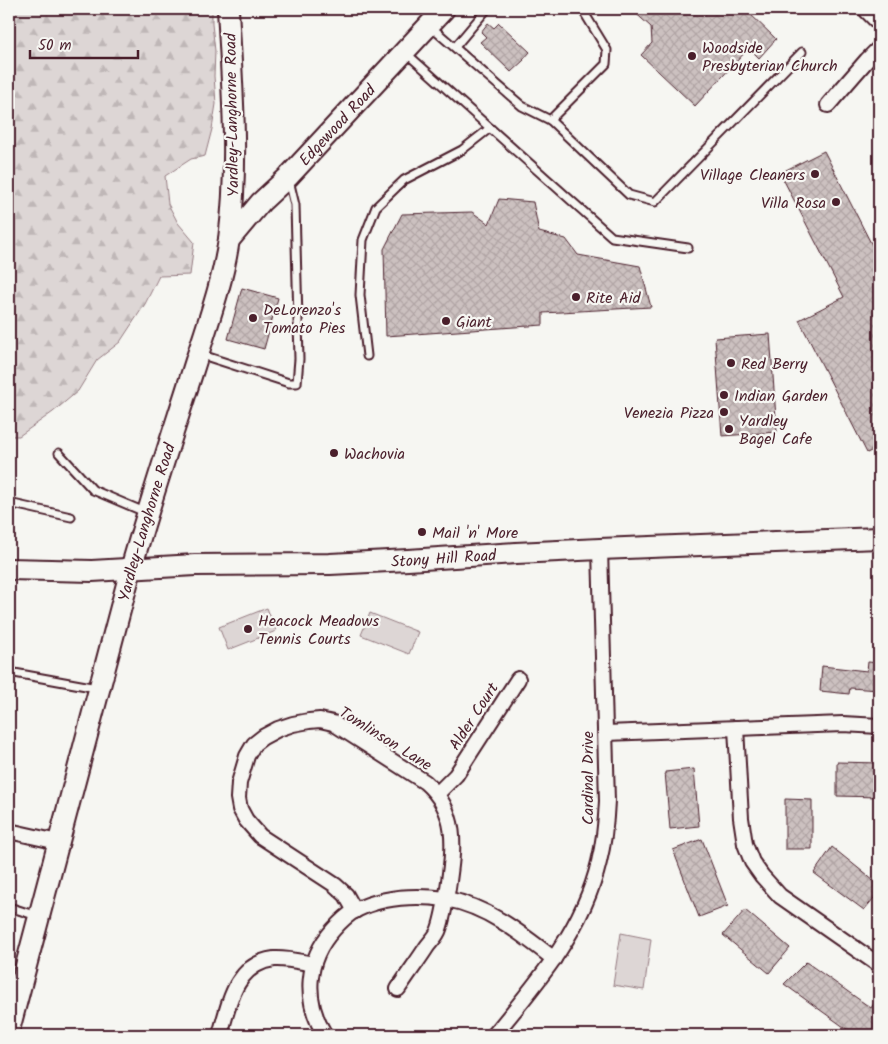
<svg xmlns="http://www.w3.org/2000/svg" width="888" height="1044" font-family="Kalam,sans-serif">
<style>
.forest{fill:url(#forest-firs);stroke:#947a80}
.pitch{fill:#ddd6d5;stroke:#947a80}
.building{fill:url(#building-cross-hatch);stroke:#4a1f2b}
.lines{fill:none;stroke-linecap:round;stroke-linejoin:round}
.lane-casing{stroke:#4a1f2b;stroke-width:11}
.street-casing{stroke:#4a1f2b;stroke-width:18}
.secondary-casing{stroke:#4a1f2b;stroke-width:24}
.lane{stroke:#f6f6f2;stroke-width:7}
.street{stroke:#f6f6f2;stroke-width:14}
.secondary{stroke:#f6f6f2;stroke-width:20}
.poi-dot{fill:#4a1f2b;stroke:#f6f6f2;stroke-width:2}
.labels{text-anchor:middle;stroke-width:4.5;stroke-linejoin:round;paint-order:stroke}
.poi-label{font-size:16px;fill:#4a1f2b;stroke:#f6f6f2;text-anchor:start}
.street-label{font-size:16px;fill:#4a1f2b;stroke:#f6f6f2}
</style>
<defs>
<pattern id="forest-firs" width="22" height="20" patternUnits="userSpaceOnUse" patternTransform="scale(1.25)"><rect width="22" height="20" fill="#ddd6d5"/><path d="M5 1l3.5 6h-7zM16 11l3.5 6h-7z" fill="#bfb7b7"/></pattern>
<pattern id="building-cross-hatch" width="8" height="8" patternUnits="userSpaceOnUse" patternTransform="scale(1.25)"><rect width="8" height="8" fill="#ccc1c0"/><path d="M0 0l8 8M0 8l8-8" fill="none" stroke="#b1a5a5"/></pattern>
</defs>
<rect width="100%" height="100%" fill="#f6f6f2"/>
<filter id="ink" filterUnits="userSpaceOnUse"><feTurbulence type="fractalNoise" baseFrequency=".02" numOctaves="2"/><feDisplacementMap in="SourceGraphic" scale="10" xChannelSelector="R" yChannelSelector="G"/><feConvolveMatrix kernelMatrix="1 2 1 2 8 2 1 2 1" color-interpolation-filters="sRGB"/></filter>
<g filter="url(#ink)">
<path class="forest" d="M9,9H212V24L215,51L214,76L216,104L212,129L205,156L191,159L165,176L168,204L178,223L194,242L190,275L159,276L145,304L120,342L97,360L78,391L53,412L19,436H9Z"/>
<g class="pitch">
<path d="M267,608L276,631L228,650L219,627Z"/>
<path d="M370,613L418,632L409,654L361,635Z"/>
<path d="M621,933L651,939L644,990L613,985Z"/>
</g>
<g class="building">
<path d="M631,9H745L776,39L759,58L749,48L695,106L641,55L652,43L651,27Z"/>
<path d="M488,23L494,28L499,23L530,52L523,60H524L511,72L480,42L486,37L481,32Z"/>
<path d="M824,151L879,259V447L867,453L799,320L844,297L780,173Z"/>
<path d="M499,199L533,202L539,232L566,239L578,255L640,266L651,307L543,313V325L386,336L384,249L402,214L472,212L489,224Z"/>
<path d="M242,288L278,298L264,349L228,339Z"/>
<path d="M770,334L777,432L722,436L715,338Z"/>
<path d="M868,662L879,663V690L850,688L849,694L820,691L822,666L867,671Z"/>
<path d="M837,762L879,763V797L837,796Z"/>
<path d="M694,769L699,826L670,829L665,772Z"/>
<path d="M785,799L812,800V849H785Z"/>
<path d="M702,839L728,906L699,917L673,850Z"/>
<path d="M832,847L879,885V892L864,910L814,873Z"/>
<path d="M745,910L790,948L769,973L723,935Z"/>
<path d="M806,962L871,1008L879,996V1035H855L784,984Z"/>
</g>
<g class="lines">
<defs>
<g id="lane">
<path d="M582,9L607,50L606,64L550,120L629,195L655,202L802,52"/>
<path d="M430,26L522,106L550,120"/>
<path d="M455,47L487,9"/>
<path d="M405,52L612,237L688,248"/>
<path d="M199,354L289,383H297L299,359L295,205L289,180"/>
<path d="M367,356L360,295L363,240L376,207L404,180L462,150L490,128"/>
<path d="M59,453L93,490L147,513"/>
<path d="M9,503L71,517"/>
<path d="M9,672L97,688"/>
<path d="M9,907L37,916"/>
</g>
<g id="street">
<path d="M828,105L867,60L879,48"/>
<path d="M736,728L741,818L745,844L752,862L762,876L780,896L879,965"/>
<path d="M606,733L843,724L879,726"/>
<path d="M437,794L456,775L518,679"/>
<path d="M9,831L58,842"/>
<path d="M355,911L346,895L335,885L260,836L246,820L240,809L238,798L239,783L247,756L254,744L263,737L278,729L293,724L309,721L320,720L333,723L425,782C459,812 454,847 448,888C446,900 443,918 439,929C437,936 430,942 426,948C417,962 407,975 398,989"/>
<path d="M220,1035C229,1004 235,964 274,959C287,958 301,962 313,964"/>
<path d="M325,1035C303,1000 306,960 333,930C340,922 347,915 356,910C384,896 416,895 446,899C487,906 522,934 554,959"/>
<path d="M494,1035C537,983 583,930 599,862C604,842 606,822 607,801L600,549"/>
</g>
<g id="secondary">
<path d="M869,9L879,19"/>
<path id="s1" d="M229,240L261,202L288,177L444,9"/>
<path id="s2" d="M9,569L92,571L195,565L330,564L408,560L516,553L600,549L879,538"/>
<path id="s3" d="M9,1030L131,569C150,502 172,436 193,370C206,328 223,283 229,239C239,163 232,85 228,9"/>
</g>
</defs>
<use href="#lane" class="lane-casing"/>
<use href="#street" class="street-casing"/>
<use href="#secondary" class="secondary-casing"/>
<use href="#lane" class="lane"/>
<use href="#street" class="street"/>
<use href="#secondary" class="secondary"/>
</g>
</g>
<g class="poi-dot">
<circle cx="692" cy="56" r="5"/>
<circle cx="815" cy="174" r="5"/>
<circle cx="836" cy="202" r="5"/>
<circle cx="576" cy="297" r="5"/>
<circle cx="253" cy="318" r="5"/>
<circle cx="446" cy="321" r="5"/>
<circle cx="731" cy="363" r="5"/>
<circle cx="724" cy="395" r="5"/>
<circle cx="724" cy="412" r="5"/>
<circle cx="729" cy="429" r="5"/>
<circle cx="334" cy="453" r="5"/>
<circle cx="422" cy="532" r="5"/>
<circle cx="248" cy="629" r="5"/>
</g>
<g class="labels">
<g class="poi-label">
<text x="702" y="53">Woodside<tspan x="702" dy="18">Presbyterian Church</tspan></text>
<text x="805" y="180" text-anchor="end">Village Cleaners</text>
<text x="826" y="208" text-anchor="end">Villa Rosa</text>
<text x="586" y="303">Rite Aid</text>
<text x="263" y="315">DeLorenzo's<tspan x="263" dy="18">Tomato Pies</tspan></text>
<text x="456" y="327">Giant</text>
<text x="741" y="369">Red Berry</text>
<text x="734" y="401">Indian Garden</text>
<text x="714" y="418" text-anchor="end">Venezia Pizza</text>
<text x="739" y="426">Yardley<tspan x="739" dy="18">Bagel Cafe</tspan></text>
<text x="344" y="459">Wachovia</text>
<text x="432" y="538">Mail 'n' More</text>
<text x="258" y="626">Heacock Meadows<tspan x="258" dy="18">Tennis Courts</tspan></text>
</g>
<g class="street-label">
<text transform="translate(231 115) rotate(-91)" y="6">Yardley-Langhorne Road</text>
<text dy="6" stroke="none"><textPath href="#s1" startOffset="158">Edgewood Road</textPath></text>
<text dy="6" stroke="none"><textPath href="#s3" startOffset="526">Yardley-Langhorne Road</textPath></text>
<text dy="6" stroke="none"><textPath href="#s2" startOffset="435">Stony Hill Road</textPath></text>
<text transform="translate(473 716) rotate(-57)" y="6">Alder Court</text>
<text transform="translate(386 738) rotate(32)" y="6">Tomlinson Lane</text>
<text transform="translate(587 778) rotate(-90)" y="6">Cardinal Drive</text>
</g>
</g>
<rect width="888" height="1044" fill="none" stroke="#f6f6f2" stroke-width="30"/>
<rect x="15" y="15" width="858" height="1014" fill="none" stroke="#4a1f2b" stroke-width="2" filter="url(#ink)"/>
<path d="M30 50v8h108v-8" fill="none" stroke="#4a1f2b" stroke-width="2.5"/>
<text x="38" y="50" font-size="15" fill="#4a1f2b" stroke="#f6f6f2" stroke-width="4" paint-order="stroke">50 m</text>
</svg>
